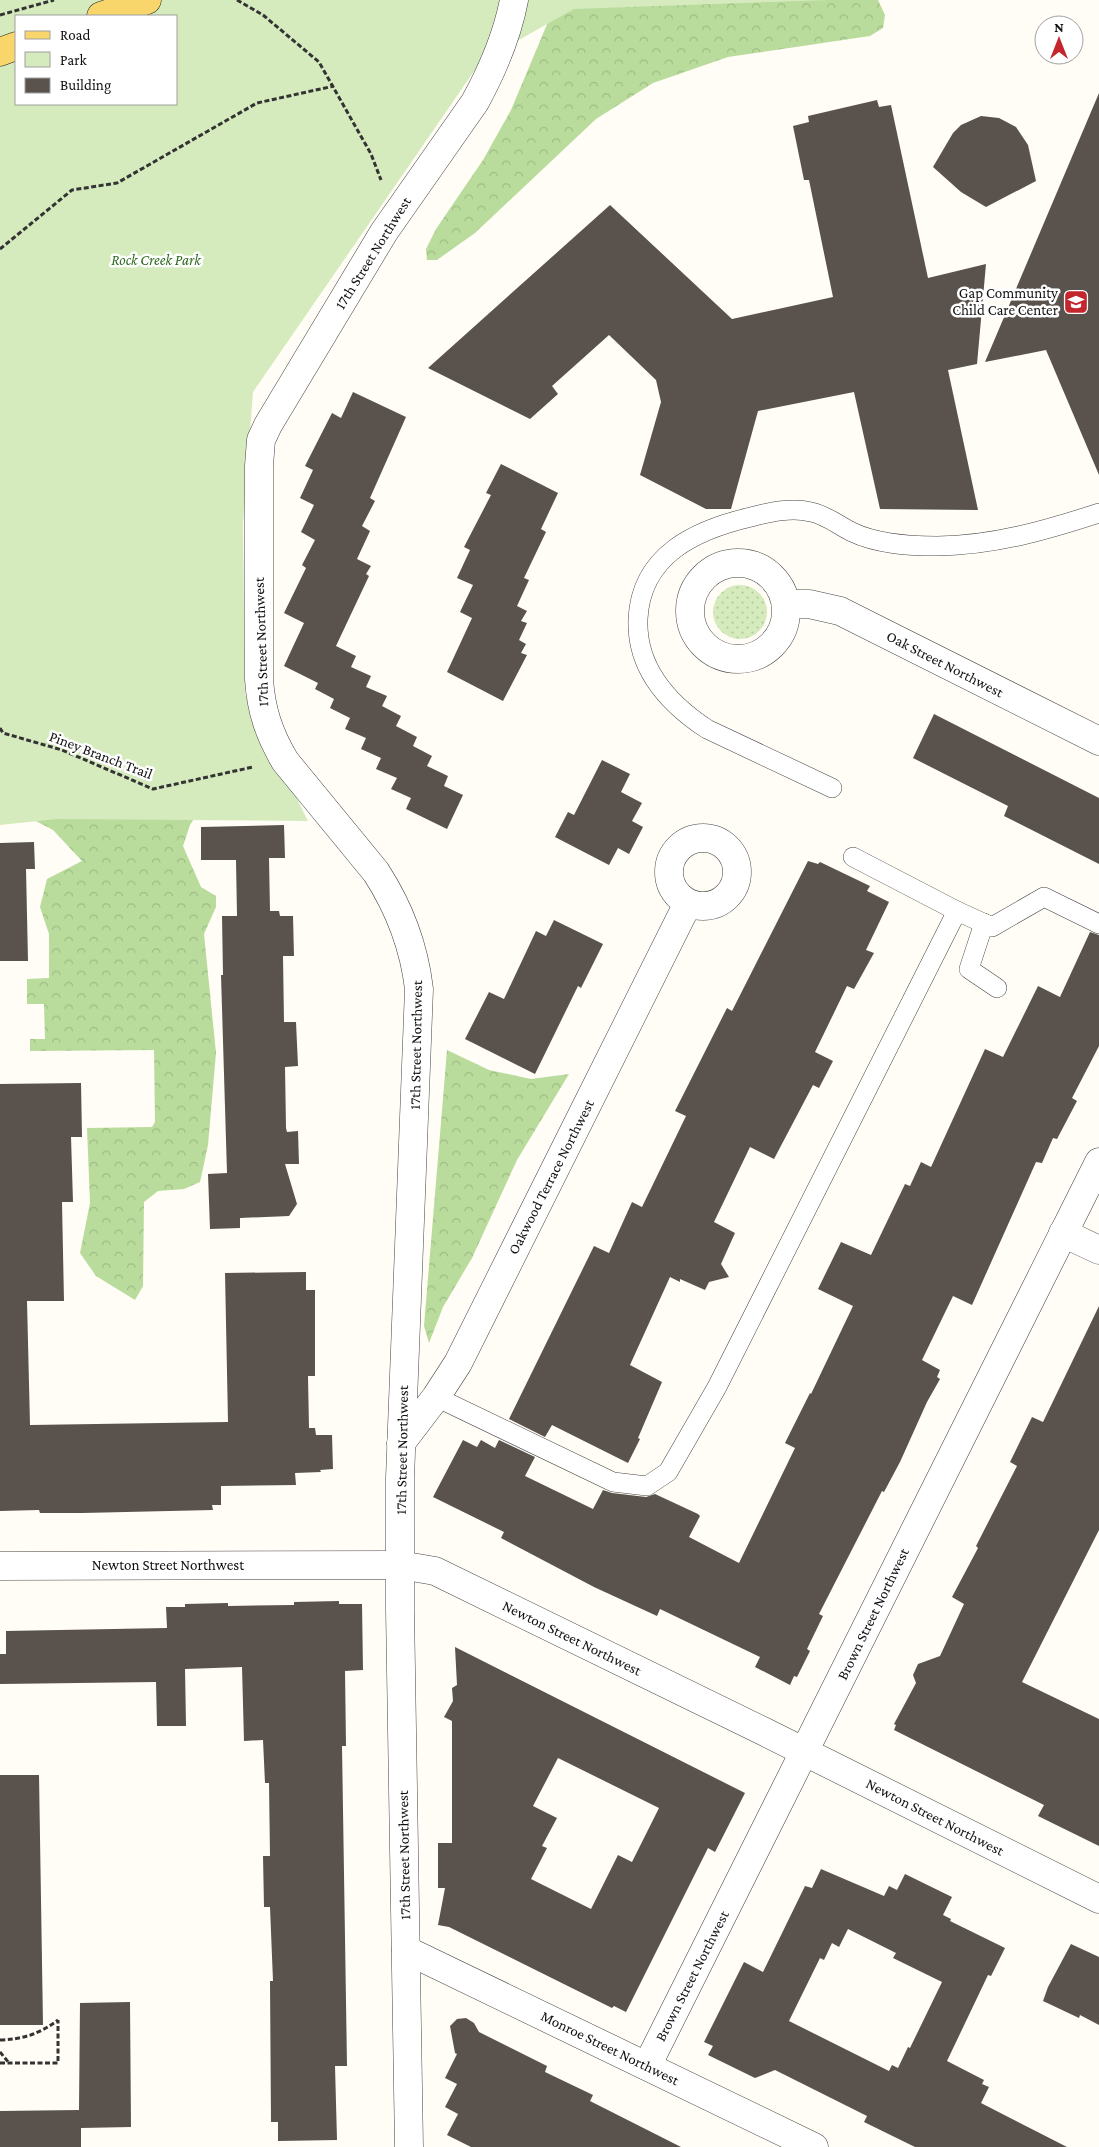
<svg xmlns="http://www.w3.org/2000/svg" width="1099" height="2147" font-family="'Crimson Pro',serif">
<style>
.grass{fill:url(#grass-dots)}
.forest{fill:url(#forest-crowns)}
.park{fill:#d5ebbd;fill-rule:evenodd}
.building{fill:#5a524d;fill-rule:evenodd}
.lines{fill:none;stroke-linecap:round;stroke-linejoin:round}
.lane-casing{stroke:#444;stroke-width:20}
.street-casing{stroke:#444;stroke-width:29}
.primary-casing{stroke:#222;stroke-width:29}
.path{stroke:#333;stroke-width:3;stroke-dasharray:5 2.5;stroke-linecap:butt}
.lane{stroke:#fff;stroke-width:19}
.street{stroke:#fff;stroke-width:28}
.primary{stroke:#f9d66b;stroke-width:28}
.labels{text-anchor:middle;stroke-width:5;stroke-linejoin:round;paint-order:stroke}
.street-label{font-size:15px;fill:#111;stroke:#fff}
.park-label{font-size:15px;font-style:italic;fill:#2f6b1f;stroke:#fff}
.poi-label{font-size:15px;fill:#111;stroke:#fff;text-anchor:end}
</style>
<defs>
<pattern id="grass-dots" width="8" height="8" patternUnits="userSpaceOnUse" patternTransform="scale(1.25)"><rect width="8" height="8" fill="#d5ebbd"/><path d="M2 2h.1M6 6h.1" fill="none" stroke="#b6c8a1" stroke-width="1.8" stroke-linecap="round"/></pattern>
<pattern id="forest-crowns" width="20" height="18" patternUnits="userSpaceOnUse" patternTransform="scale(1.25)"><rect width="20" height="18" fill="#b9dc9c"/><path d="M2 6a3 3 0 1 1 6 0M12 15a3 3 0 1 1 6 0" fill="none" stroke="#9ebc85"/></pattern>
</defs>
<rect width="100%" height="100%" fill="#fffdf5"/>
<circle class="grass" cx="740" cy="612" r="27"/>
<g class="forest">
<path d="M550,0H878L885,15L883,28L870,36L728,57L653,83L596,119L475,233L437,260H427L426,249L436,229L483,160L511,110L548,22Z"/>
<path d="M16,104H176L223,436L195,817L190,825L183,846L201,887L216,896V907L204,934L216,1053L208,1145L200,1182L184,1189L158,1191L144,1202L143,1286L135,1300L96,1276L80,1253L90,1203L87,1128L152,1127L155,1122L154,1050L30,1051V1039H45L44,1004H27V979L49,978V934L40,907L47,879L82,861L53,830L32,819Z"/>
<path d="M447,1050L489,1070L531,1079L569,1074L517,1160L472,1258L443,1307L429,1343L424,1326Z"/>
</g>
<path class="park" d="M0,0H829L574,9L481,61L253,392L243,524L245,694L308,821L57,819L0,825ZM16,16H176V104H16Z"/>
<g class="building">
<path d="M1099,93V475L1046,350L985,362Z"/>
<path d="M877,100L879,107L891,105L928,278L986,264L977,364L948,370L978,510L880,509L854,392L758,411L731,509H706L640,475L661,402L656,380L609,335L552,386L558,394L530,419L428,368L610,205L732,319L833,297L809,180H804L793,126L809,122L808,116Z"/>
<path d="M981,116L999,118L1016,127L1028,145L1036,181L986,207L961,192L933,167L953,133L961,125Z"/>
<path d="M353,392L406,417L370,498L375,501L362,526L370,531L357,559L371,566L366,574L369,576L336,646L356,656L351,667L371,676L366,687L387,696L382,706L401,716L396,726L417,737L413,746L432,756L427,766L448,776L444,786L463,795L447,829L406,809L411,798L391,789L397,778L376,769L381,758L361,749L366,738L345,729L350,718L330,708L334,699L315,689L318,683L284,666L304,623L284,613L306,568L302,565L315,540L301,532L314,505L300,498L313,470L305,466L332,413L341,418Z"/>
<path d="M501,464L558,493L541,529L546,532L524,578L529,580L517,606L527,611L521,621L527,623L519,640L526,644L521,653L527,655L503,701L447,672L472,618L460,612L473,585L457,578L470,550L464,547L491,495L486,493Z"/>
<path d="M934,714L1099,798V864L1004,816L1008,806L913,758Z"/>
<path d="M602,760L630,774L621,792L642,803L632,821L643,827L629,854L618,848L609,865L555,837L568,812L574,815Z"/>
<path d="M284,825L285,858H269L270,911H279L280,916H293L294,956H283L284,1022H296L298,1066L285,1067L286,1128L287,1132L298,1131L299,1164H285L297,1204L289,1216L240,1218V1228L210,1229L208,1174L227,1173L221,975H223L222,916H237L236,860H201V827Z"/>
<path d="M34,842L35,869H26L28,961H0V843Z"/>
<path d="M808,861L818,864L820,862L870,886L867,891L889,902L866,950L874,953L854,989L847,986L815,1052L833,1061L819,1088L813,1085L774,1159L750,1147L714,1222L735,1233L721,1264L729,1277L709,1282L705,1290L680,1279V1282L670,1277L630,1365L662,1382L638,1438L640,1439L628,1463L552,1425L545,1437L509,1419L594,1246L609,1253L632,1202L642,1207L686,1116L675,1111L727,1008L732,1011Z"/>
<path d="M554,920L603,944L581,988L578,986L535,1074L465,1039L489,992L504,999L536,931L546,936Z"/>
<path d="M1090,932L1099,935V1046L1072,1098L1077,1101L1057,1139L1053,1138L1042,1163L1036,1162L972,1305L953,1296L922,1360L940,1370L937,1377L940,1379L927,1402L900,1462L884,1492L882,1491L819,1614L823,1616L807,1649L810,1651L797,1677L794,1676L790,1685L755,1667L760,1657L660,1609L657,1616L594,1587L501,1538L504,1532L433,1497L463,1440L477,1447L481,1440L495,1448L499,1440L535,1457L525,1476L593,1509L603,1490L612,1493L646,1497L655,1494L698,1514L700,1516L689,1537L739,1563L795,1448L785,1443L810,1393L811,1394L853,1306L818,1289L841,1242L871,1255L905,1184L910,1186L921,1162L931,1167L985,1049L1003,1057L1038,986L1060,997Z"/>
<path d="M81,1083L82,1137H71L73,1202H62L64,1301H27L30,1425L228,1422L225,1273L306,1272V1290H315V1376H308L309,1428H315L316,1435H332L333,1469L320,1470L321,1472L295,1473L296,1485L221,1486V1505H212L213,1510L82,1513H40L39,1510L0,1511V1084Z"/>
<path d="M1099,1306V1530L1022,1682L1099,1719V1846L1038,1816L1044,1805L894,1730L896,1725L894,1724L916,1683L913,1675L918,1664L940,1656L964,1604L952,1597L978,1548L976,1546L1017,1466L1010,1462L1032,1417L1043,1422Z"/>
<path d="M339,1601V1604H362L363,1670L345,1671L346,1746H342L347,2066H335L337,2140L278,2141V2122H271L270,1981H273L270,1907H264L263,1856H270L269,1783H265L263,1740L244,1741L242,1667L185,1669L186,1726H157L156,1682L0,1684V1654H6V1631L167,1628L166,1607H185V1604L228,1603V1606L294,1605V1602Z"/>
<path d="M455,1647L745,1793L715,1852L708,1848L626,2012L614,2006L612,2008L449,1927L438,1925L445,1888H438V1843H452V1721L444,1717L453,1701L452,1688L457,1685ZM558,1758L659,1808L632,1862L618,1855L591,1909L531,1879L547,1848L542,1846L557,1818L533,1806Z"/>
<path d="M0,1775H39L43,2025H0Z"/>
<path d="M821,1869L884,1896L889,1886L897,1890L905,1874L952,1897L943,1915L951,1919L950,1921L1005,1948L991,1976L988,1975L947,2061L984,2080L982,2084L989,2087L981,2103L1067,2147H915L864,2122L867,2116L775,2070L755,2078L708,2055L713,2046L704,2042L744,1962L763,1972L805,1886L812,1888ZM848,1929L896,1953L893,1958L942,1982L910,2048L908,2047L898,2068L892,2065L889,2071L789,2021L820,1958L824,1960L832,1943L839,1947Z"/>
<path d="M1071,1944L1099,1957V2025L1080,2015L1079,2018L1043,2001L1048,1987Z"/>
<path d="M130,2002L131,2127L81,2128V2147H0V2111L79,2110L80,2003Z"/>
<path d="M466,2018L474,2023L479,2032L547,2066L545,2072L593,2095L590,2101L681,2147H471L447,2135L458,2114L445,2107L457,2084L445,2078L457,2054L455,2053L450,2026L457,2019Z"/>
</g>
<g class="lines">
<defs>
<g id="lane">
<path d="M832,788L707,729C669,704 636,668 638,619C641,555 695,530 751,517C770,512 792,507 811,512C826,515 838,525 852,532C877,544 908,546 937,546C992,546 1047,530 1099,513"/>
<path d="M853,857L957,911"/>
<path d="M984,923L969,969L997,988"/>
<path d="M436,1397L613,1482L647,1486L668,1472L717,1387L957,911L992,927L1044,897L1099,924"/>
</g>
<g id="street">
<circle cx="738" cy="611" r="48"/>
<path d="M786,604H809L840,611L1099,741"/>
<circle cx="703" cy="872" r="34"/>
<path d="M1063,1233L1099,1250"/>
<path d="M401,1443L436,1397L458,1363L688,903"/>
<path d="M0,1566L400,1565L435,1571L765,1732L1099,1899"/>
<path d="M406,1950L814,2147"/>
<path d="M647,2066L1099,1162"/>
<path d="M409,2147L400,1610V1478L419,989C414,946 400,909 376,872L285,761C269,734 261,710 259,679V466L261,440L268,425L384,232L475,102C493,69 507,37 514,0"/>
</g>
<g id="primary">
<path d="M101,16L147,0"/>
<path d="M0,52L16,46"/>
</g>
</defs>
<use href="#lane" class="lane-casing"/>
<use href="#street" class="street-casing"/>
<use href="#primary" class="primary-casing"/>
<g class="path">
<path d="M237,0L263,15L319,62L371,154L381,180"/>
<path d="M0,15L54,0"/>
<path d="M0,249L72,190L117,183L257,103L334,86"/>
<path d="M0,728L3,733L62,750L153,789L253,767"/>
<path d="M0,2040C24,2039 39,2034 58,2020"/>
<path d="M0,2052L9,2063"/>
<path d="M0,2063H58V2020"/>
</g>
<use href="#lane" class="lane"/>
<use href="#street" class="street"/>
<use href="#primary" class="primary"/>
</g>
<defs>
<symbol id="school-square" viewBox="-11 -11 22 22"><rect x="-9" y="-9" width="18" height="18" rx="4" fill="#c4262e" stroke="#fff"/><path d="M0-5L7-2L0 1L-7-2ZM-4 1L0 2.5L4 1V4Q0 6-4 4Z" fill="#fff"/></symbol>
</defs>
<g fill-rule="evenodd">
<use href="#school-square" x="1062" y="288" width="28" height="28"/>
</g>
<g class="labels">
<g class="street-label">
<text transform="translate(373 253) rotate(-58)" y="5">17th Street Northwest</text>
<text transform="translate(261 642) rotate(-92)" y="5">17th Street Northwest</text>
<text transform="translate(945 664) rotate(27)" y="5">Oak Street Northwest</text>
<text transform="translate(101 755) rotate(21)" y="5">Piney Branch Trail</text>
<text transform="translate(416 1045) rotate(-89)" y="5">17th Street Northwest</text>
<text transform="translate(551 1177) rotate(-63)" y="5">Oakwood Terrace Northwest</text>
<text transform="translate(402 1450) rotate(-89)" y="5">17th Street Northwest</text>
<text x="168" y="1570">Newton Street Northwest</text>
<text transform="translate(873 1614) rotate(-64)" y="5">Brown Street Northwest</text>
<text transform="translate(572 1638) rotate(26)" y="5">Newton Street Northwest</text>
<text transform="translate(935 1817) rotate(27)" y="5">Newton Street Northwest</text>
<text transform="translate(404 1855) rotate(-91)" y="5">17th Street Northwest</text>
<text transform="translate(692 1976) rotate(-63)" y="5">Brown Street Northwest</text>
<text transform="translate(610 2048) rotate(26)" y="5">Monroe Street Northwest</text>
</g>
<g class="park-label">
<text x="156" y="265">Rock Creek Park</text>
</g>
<g class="poi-label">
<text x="1058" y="298">Gap Community<tspan x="1058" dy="17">Child Care Center</tspan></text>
</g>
</g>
<rect x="15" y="15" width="162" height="90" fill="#ffffff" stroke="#a0a0a0"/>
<rect x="25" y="31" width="25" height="8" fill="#f9d66b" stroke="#a0a0a0"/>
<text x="60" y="40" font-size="15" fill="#111111">Road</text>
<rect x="25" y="52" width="25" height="15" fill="#d5ebbd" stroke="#a0a0a0"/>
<text x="60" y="65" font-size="15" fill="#111111">Park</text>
<rect x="25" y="78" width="25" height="15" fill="#5a524d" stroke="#a0a0a0"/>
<text x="60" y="90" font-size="15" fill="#111111">Building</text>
<g transform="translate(1059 40)"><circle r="24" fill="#ffffff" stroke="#a0a0a0"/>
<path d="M0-4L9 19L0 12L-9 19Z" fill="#c4262e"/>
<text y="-8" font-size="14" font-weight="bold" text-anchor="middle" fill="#111111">N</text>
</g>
</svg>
